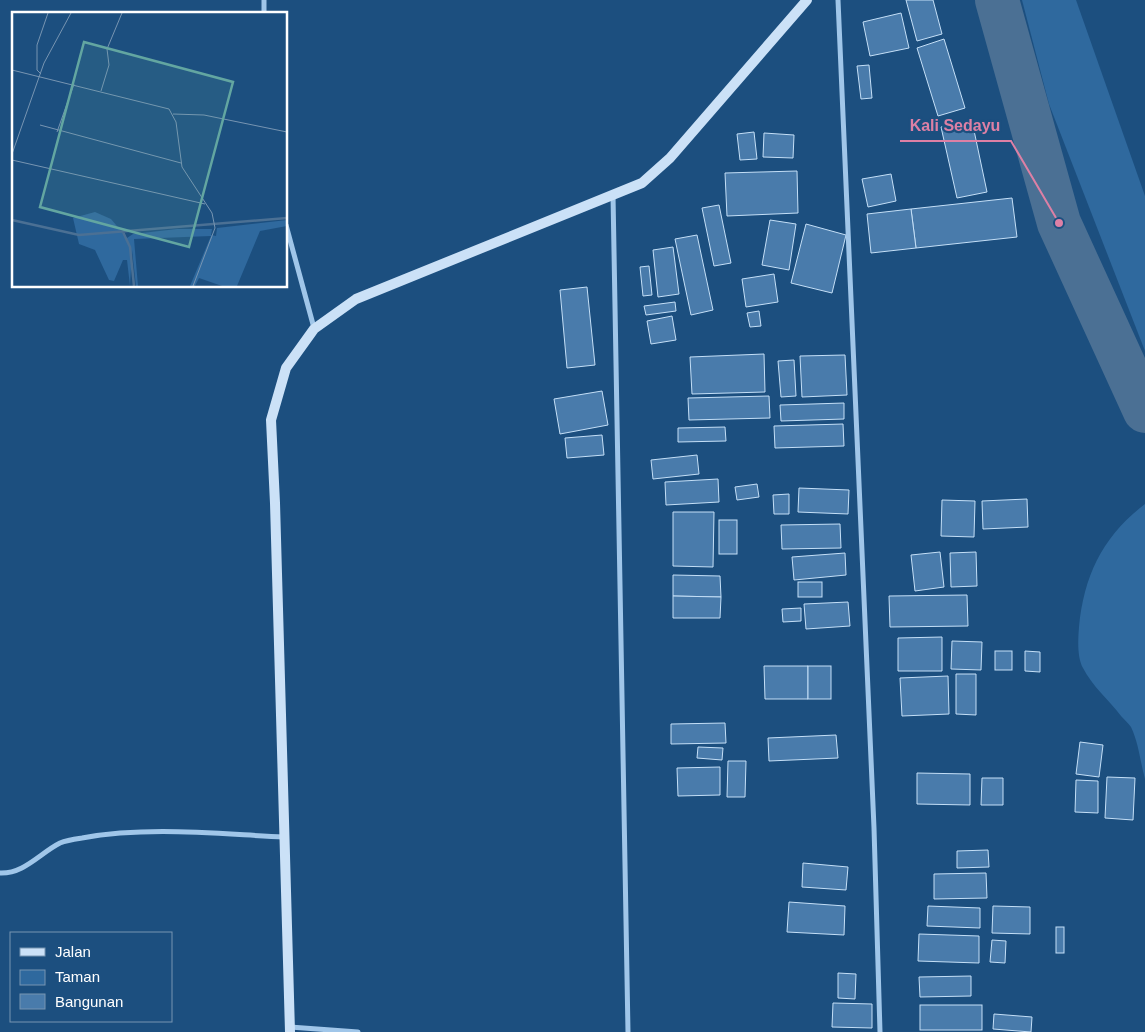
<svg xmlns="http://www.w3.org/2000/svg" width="1145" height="1032" font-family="Arial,sans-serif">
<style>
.green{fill:#2f699e}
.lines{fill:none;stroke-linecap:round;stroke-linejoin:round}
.river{stroke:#4b7094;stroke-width:44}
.building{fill:#497bab;stroke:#c4dff7}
.street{stroke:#a0c6e9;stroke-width:5}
.secondary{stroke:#cbe1f7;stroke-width:10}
.inset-river{fill:none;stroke:#4b7094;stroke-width:2.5}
.inset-road{fill:none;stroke:#7795b2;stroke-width:1}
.view{fill:#63a6a1;fill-opacity:0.15;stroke:#63a6a1;stroke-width:2.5}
.inset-edge{fill:none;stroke:#fff;stroke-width:2.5}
.leader{fill:none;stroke:#dd80a5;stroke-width:2}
.callout-dot{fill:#dd80a5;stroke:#1c4f7f;stroke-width:2}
.callout-label{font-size:16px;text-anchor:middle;font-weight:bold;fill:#dd80a5;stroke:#1c4f7f;stroke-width:4.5;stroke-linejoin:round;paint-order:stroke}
</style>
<rect width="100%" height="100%" fill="#1c4f7f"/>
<g class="green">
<path d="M1022,0H1076L1145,196V351L1049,104Z"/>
<path d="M1145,504V779C1140,761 1139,744 1131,727C1128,723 1124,719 1121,716C1109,700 1092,686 1083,668C1077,657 1078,640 1079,627C1084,575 1103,536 1145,504Z"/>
</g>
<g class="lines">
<path class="river" d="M997,0L1059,223L1145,411"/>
</g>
<g class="building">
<path d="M906,0H933L942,34L917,41Z"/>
<path d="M901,13L909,48L870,56L863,22Z"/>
<path d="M944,39L965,108L938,116L917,48Z"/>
<path d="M869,65L872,98L861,99L857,66Z"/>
<path d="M972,121L987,192L957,198L941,127Z"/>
<path d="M754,132L757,159L740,160L737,134Z"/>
<path d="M764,133L794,135L793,158L763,157Z"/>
<path d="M797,171L798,213L727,216L725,173Z"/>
<path d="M891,174L896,201L868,207L862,179Z"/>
<path d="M1012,198L1017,237L916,248L911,209Z"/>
<path d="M719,205L731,263L714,266L702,208Z"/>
<path d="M911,209L916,248L871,253L867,214Z"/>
<path d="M770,220L796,224L789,270L762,265Z"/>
<path d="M806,224L846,235L832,293L791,283Z"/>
<path d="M697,235L713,310L691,315L675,239Z"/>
<path d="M673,247L679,294L658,297L653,250Z"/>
<path d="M649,266L652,295L643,296L640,267Z"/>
<path d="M774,274L778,302L746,307L742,279Z"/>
<path d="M587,287L595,365L567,368L560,290Z"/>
<path d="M675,302L676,311L646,315L644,306Z"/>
<path d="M759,311L761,326L750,327L747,313Z"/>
<path d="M672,316L676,340L651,344L647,321Z"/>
<path d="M764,354L765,392L692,394L690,357Z"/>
<path d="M845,355L847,395L802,397L800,356Z"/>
<path d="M794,360L796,396L781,397L778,361Z"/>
<path d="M602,391L608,425L560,434L554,399Z"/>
<path d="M769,396L770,418L689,420L688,398Z"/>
<path d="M844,403V419L781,421L780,405Z"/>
<path d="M843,424L844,446L775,448L774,426Z"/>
<path d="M725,427L726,441L678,442V428Z"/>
<path d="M602,435L604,455L567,458L565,438Z"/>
<path d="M697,455L699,474L653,479L651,460Z"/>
<path d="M718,479L719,502L666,505L665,482Z"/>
<path d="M757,484L759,497L737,500L735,487Z"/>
<path d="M799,488L849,490L848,514L798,512Z"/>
<path d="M789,494V514H774L773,495Z"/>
<path d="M1027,499L1028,527L983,529L982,501Z"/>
<path d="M942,500L975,501L974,537L941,536Z"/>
<path d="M673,512H714L713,567L673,566Z"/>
<rect x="719" y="520" width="18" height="34"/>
<path d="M840,524L841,548L782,549L781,525Z"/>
<path d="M940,552L944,587L915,591L911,555Z"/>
<path d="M976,552L977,586L951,587L950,553Z"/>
<path d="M845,553L846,575L794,580L792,557Z"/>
<path d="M673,575L720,576L721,597L673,596Z"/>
<rect x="798" y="582" width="24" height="15"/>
<path d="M967,595L968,626L890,627L889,596Z"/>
<path d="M673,596L721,597L720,618H673Z"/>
<path d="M848,602L850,626L806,629L804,604Z"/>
<path d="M801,608V621L783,622L782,609Z"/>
<path d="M942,637V671H898V638Z"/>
<path d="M952,641L982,642L981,670L951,669Z"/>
<rect x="995" y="651" width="17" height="19"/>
<path d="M1025,651L1040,652V672L1025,671Z"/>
<path d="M764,666H808V699H765Z"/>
<rect x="808" y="666" width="23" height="33"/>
<path d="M956,674H976V715L956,714Z"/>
<path d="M948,676L949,714L902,716L900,678Z"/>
<path d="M725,723L726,743L671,744V724Z"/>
<path d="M836,735L838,758L769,761L768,738Z"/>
<path d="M1080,742L1103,745L1099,777L1076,774Z"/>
<path d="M698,747L723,748L722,760L697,758Z"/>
<path d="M728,761H746L745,797H727Z"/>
<path d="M720,767V795L678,796L677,768Z"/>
<path d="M917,773L970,774V805L917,804Z"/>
<path d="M1107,777L1135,778L1133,820L1105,818Z"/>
<path d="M982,778H1003V805H981Z"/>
<path d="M1076,780L1098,781V813L1075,812Z"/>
<path d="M988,850L989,867L957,868V851Z"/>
<path d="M803,863L848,867L846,890L802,887Z"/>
<path d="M986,873L987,898L934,899V874Z"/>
<path d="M789,902L845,906L844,935L787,932Z"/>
<path d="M928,906L980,908V928L927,926Z"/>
<path d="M993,906L1030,907V934L992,933Z"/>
<rect x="1056" y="927" width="8" height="26"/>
<path d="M919,934L979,936V963L918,961Z"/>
<path d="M992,940L1006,941L1005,963L990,962Z"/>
<path d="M838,973L856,974L855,999L838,998Z"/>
<path d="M971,976V996L920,997L919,977Z"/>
<path d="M833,1003L872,1004V1028L832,1027Z"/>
<rect x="920" y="1005" width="62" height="25"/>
<path d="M994,1014L1032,1017L1031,1032L993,1029Z"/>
</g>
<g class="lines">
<g class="street">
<path d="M264,0V14"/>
<path d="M838,0L874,828L880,1032"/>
<path d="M613,195L628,1032"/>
<path d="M286,225L314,328"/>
<path d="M0,873C24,874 40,853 60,843C67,840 75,839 82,838C149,826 217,834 284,837"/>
<path d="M290,1027L358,1032"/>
</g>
<path class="secondary" d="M290,1032L275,503L271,420L286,368L314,329L356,299L642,183L670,158L807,0"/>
</g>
<g transform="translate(12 12)">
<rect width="275" height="275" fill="#1c4f7f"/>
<path d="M83,200L99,207L115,226L121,222L165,217H200L199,223L204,224L205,216L275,208V214L248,219L225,274H210L187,266L183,274H178L199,224L122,227L126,274H124L120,238L118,274L115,248H111L102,269L97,268L83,238L67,232L61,206Z" fill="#2f699e"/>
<path class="inset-river" d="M0,208L67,223L275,206M111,220L118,235L122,274"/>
<path class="inset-road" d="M0,58L157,97L164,110L170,155L200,201L203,216L181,274M29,62L25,58V33L36,1M89,79L97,53L95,37L110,1M161,102L192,103L275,120M28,113L169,151M45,120L62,72M0,142L32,51L59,1M0,148L193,192"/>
<path class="view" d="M72,30L221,70L177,235L28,195Z"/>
<rect width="275" height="275" class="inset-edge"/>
</g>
<path class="leader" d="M1059 223L1011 141H900"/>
<circle class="callout-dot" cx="1059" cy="223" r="5"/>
<g class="callout-label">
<text x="955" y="131">Kali Sedayu</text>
</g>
<rect x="10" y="932" width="162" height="90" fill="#1c4f7f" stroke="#7795b2"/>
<rect x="20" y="948" width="25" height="8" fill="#cbe1f7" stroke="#7795b2"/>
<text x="55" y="957" font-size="15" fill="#ffffff">Jalan</text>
<rect x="20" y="970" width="25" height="15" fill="#2f699e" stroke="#7795b2"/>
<text x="55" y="982" font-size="15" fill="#ffffff">Taman</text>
<rect x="20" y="994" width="25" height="15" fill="#497bab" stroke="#7795b2"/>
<text x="55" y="1007" font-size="15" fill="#ffffff">Bangunan</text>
</svg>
